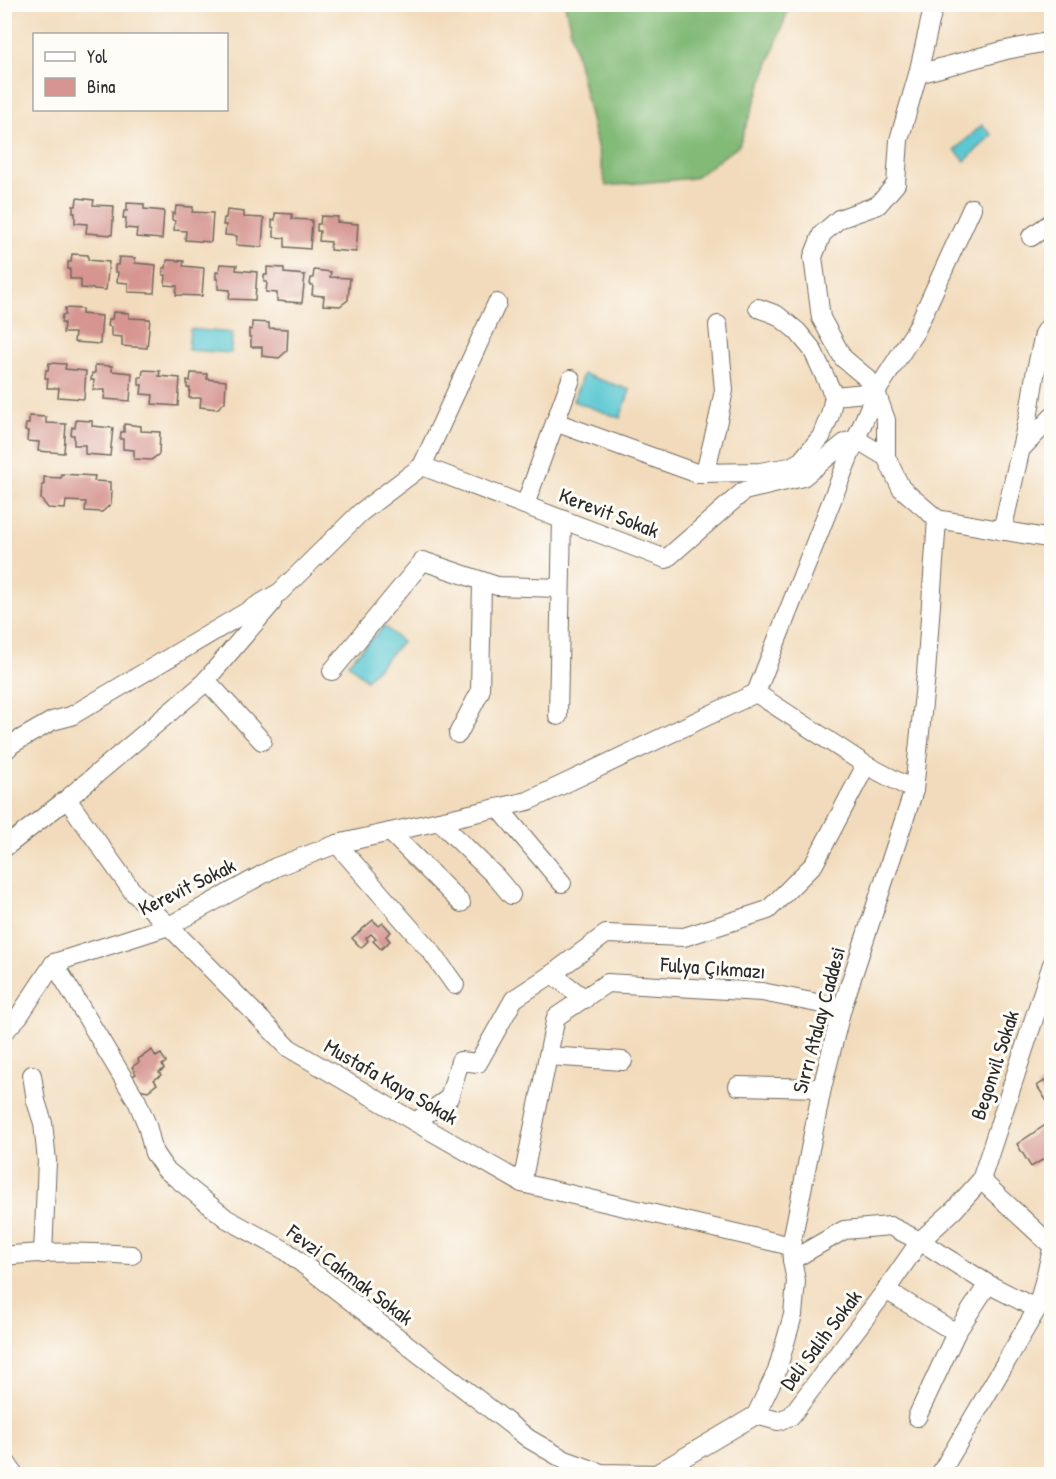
<svg xmlns="http://www.w3.org/2000/svg" width="1056" height="1479" font-family="'Patrick Hand',sans-serif">
<style>
.forest{fill:#82ba77;stroke:#567251;stroke-width:1.5}
.water{fill:#5bc8d2;stroke:#437a7e;stroke-width:1.5}
.building{fill:#d69590}
.lines{fill:none;stroke-linecap:round;stroke-linejoin:round}
.minor-casing{stroke:#71695e;stroke-width:20}
.minor{stroke:#fff;stroke-width:18}
.labels{text-anchor:middle;stroke-width:6;stroke-linejoin:round;paint-order:stroke}
.street-label{font-size:21px;fill:#2b2b2b;stroke:#fdfcf7}
</style>
<rect width="100%" height="100%" fill="#fdfcf7"/>
<filter id="ink" filterUnits="userSpaceOnUse"><feTurbulence type="fractalNoise" baseFrequency=".0167" numOctaves="2"/><feDisplacementMap in="SourceGraphic" scale="12" xChannelSelector="R" yChannelSelector="G"/><feConvolveMatrix kernelMatrix="1 2 1 2 8 2 1 2 1" color-interpolation-filters="sRGB"/></filter>
<filter id="wash" filterUnits="userSpaceOnUse"><feTurbulence type="fractalNoise" baseFrequency=".008" numOctaves="4" result="noise"/><feDisplacementMap in="SourceGraphic" scale="24" xChannelSelector="R" yChannelSelector="G"/><feGaussianBlur stdDeviation="1.35" result="paint"/><feColorMatrix in="noise" values="0 0 0 0 0 0 0 0 0 0 0 0 0 0 0 0 0 1.4 0 .05"/><feComposite in="paint" operator="in"/></filter>
<g filter="url(#wash)">
<rect width="100%" height="100%" fill="#f2dbbc"/>
<path class="forest" d="M565,5V4L790,5L739,145L694,178L606,186Z"/>
<g class="water">
<path d="M982,125L992,135L965,161L955,150Z"/>
<path d="M190,329L232,333L231,353L188,350Z"/>
<path d="M583,374L630,390L620,418L573,401Z"/>
<path d="M384,626L402,642L366,680L348,663Z"/>
</g>
<g id="blocks">
<g class="building">
<path d="M77,198L94,200L93,205L114,206L112,235L86,233L87,224L75,223V213H73V206H76Z"/>
<path d="M127,203L144,204V209L164,211L162,239L136,237L137,229L125,228L126,218H123L124,211H127Z"/>
<path d="M176,206L193,207L192,212L213,213L211,242L185,240L186,231L174,230L175,221L172,220V213L175,214Z"/>
<path d="M227,210L244,212V217L264,218L262,247L236,245L237,236L225,235L226,225H223L224,218H226Z"/>
<path d="M275,213L292,214V219L312,220L310,249L285,247V238L274,237V228L272,227V220H275Z"/>
<path d="M321,216L338,217L337,222L358,224L356,252L330,250L331,242L319,241L320,231H317V224H320Z"/>
<path d="M72,254L88,255V260L109,262L106,290L81,288V279H70V269H68V262H71Z"/>
<path d="M119,257L135,258V263L156,265L154,293L128,292V283L117,282L118,272H115V265H118Z"/>
<path d="M167,260L184,261L183,266L204,268L202,296L176,295L177,286L165,285L166,275H163V268H166Z"/>
<path d="M220,264L237,265L236,270L257,272L255,300L229,299L230,290L218,289V279H216V272H219Z"/>
<path d="M267,267L284,268V273L305,275L302,303L277,301V293L266,292L267,282H264V275H267Z"/>
<path d="M314,270L331,272L330,277L350,278L348,300L340,306L323,305L324,296L312,295L313,285H310L311,278H313Z"/>
<path d="M65,308L82,309V314L102,316L100,344L74,342L75,333H63L64,323H61L62,315H65Z"/>
<path d="M113,312L129,313V318L150,319L147,348L122,346V337L111,336V327L108,326L109,319H112Z"/>
<path d="M252,322L269,323V328L288,329L287,351L279,358L262,356V347H251V337H249V329L252,330Z"/>
<path d="M49,363L66,364L65,369L86,371L84,399L58,397L59,388H47L48,378H45L46,370H48Z"/>
<path d="M95,365L112,366V371L132,373L130,401L104,399L105,390H93L94,380H91L92,373H95Z"/>
<path d="M143,370L160,371L159,376L180,378L178,406L152,404L153,395L141,394L142,385H139V377H142Z"/>
<path d="M191,373L207,374V379L226,381L225,402L217,409L200,407L201,398H189L190,388H187V380L190,381Z"/>
<path d="M29,416L46,417V423L66,424L64,453L38,451L39,442L27,441L28,431H25L26,424H29Z"/>
<path d="M76,420L92,421V426L113,428L110,456L85,454V445H74V435H71L72,427L75,428Z"/>
<path d="M124,424L141,426V431L160,432L159,454L151,460L134,459V450L123,449V439H120L121,432H124Z"/>
<path d="M61,474L95,476L94,481L110,482V491H112L111,504L102,512L85,511L86,502L66,501L65,509L48,508L41,499L42,485H44V477L61,478Z"/>
<path d="M373,920L379,926L383,923L391,932L386,936L390,941L381,949L373,941L376,939L371,934L366,938L368,941L361,948L352,938Z"/>
<path d="M152,1050L156,1057L161,1054L166,1062L162,1065L164,1069L159,1072L161,1075L154,1080L157,1084L148,1091L139,1089L131,1077L136,1074L132,1067L139,1062L138,1059Z"/>
<path d="M1052,1076V1109L1037,1086Z"/>
<path d="M1047,1124L1052,1130V1154L1031,1167L1017,1144Z"/>
</g>
</g>
</g>
<g filter="url(#ink)">
<use href="#blocks" fill-opacity="0" stroke="#71695e" stroke-width="1.5"/>
<g class="lines">
<defs>
<g id="minor">
<path d="M918,74L1006,50L1052,41"/>
<path d="M1031,237L1052,222"/>
<path d="M834,396L876,392"/>
<path d="M555,422L696,473L760,472L790,467L801,461L821,437L830,415L834,396L812,349L797,331L777,315L758,308"/>
<path d="M1021,449L1052,417"/>
<path d="M886,457V420L876,392L868,379L843,358L821,318L813,257L822,234L839,219L878,205L896,184L899,140L918,74L934,4"/>
<path d="M422,466L666,559L744,491L803,477L846,442L856,439L886,457L901,488L937,519"/>
<path d="M705,473L718,420L724,390L718,325"/>
<path d="M525,505L571,379"/>
<path d="M937,519L1052,539"/>
<path d="M1002,531L1029,413L1035,375L1044,334L1052,322"/>
<path d="M332,671L423,561L497,586L560,588"/>
<path d="M206,680L262,741"/>
<path d="M756,693L866,765"/>
<path d="M558,716L562,519"/>
<path d="M458,734L480,692L482,581"/>
<path d="M4,752L12,744L52,721L71,716L280,592L360,513L422,466L497,303"/>
<path d="M67,799L133,892L169,926L289,1048L415,1122L522,1183L791,1246"/>
<path d="M499,808L562,883"/>
<path d="M439,821L497,878L511,895"/>
<path d="M390,832L461,903"/>
<path d="M337,844L433,954L455,985"/>
<path d="M4,848L67,799L201,686L272,603"/>
<path d="M54,963L169,926L276,867L337,844L528,801L756,693L856,439L876,392L916,330L972,208"/>
<path d="M54,963L137,1101L147,1125L154,1153L165,1169L227,1219L286,1251L529,1439L565,1460L601,1473L656,1474"/>
<path d="M552,974L585,999"/>
<path d="M4,1032L19,1016L54,963"/>
<path d="M548,1056L623,1061"/>
<path d="M32,1075L36,1101L43,1123L47,1161L43,1254"/>
<path d="M738,1086L822,1088"/>
<path d="M415,1122L449,1098L460,1061L478,1063L514,999L552,974L606,934L684,937L768,910L814,864L866,765L914,790"/>
<path d="M981,1180L1052,1246"/>
<path d="M522,1183L556,1017L607,983L762,992L842,1008"/>
<path d="M4,1256C46,1251 91,1252 132,1255"/>
<path d="M792,1260L844,1230L890,1226L920,1241L988,1284L1037,1309"/>
<path d="M886,1290L956,1333"/>
<path d="M756,1415L778,1421L791,1416L886,1290L920,1241L954,1210L981,1180L1052,964"/>
<path d="M917,1417L956,1333L988,1284"/>
<path d="M4,1459L14,1474"/>
<path d="M656,1474L756,1415L777,1371L793,1315L796,1281L792,1260L791,1246L822,1088L842,1008L914,790L926,674L937,519"/>
<path d="M940,1474L1037,1309L1052,1250"/>
</g>
</defs>
<use href="#minor" class="minor-casing"/>
<use href="#minor" class="minor"/>
</g>
</g>
<g class="labels">
<g class="street-label">
<text transform="translate(609 513) rotate(21)" y="7">Kerevit Sokak</text>
<text transform="translate(187 887) rotate(-26)" y="7">Kerevit Sokak</text>
<text transform="translate(713 968) rotate(4)" y="7">Fulya Çıkmazı</text>
<text transform="translate(819 1020) rotate(-75)" y="7">Sırrı Atalay Caddesi</text>
<text transform="translate(995 1065) rotate(-72)" y="7">Begonvil Sokak</text>
<text transform="translate(391 1082) rotate(30)" y="7">Mustafa Kaya Sokak</text>
<text transform="translate(350 1275) rotate(37)" y="7">Fevzi Cakmak Sokak</text>
<text transform="translate(821 1340) rotate(-53)" y="7">Deli Salih Sokak</text>
</g>
</g>
<rect width="1056" height="1479" fill="none" stroke="#fdfcf7" stroke-width="24"/>
<rect x="33" y="33" width="195" height="78" fill="#fdfcf7" stroke="#a9a8a5" stroke-width="1.5"/>
<rect x="45" y="52" width="30" height="9" fill="#ffffff" stroke="#a9a8a5" stroke-width="1.5"/>
<text x="87" y="63" font-size="18" fill="#2b2b2b">Yol</text>
<rect x="45" y="78" width="30" height="18" fill="#d69590" stroke="#a9a8a5" stroke-width="1.5"/>
<text x="87" y="93" font-size="18" fill="#2b2b2b">Bina</text>
</svg>
